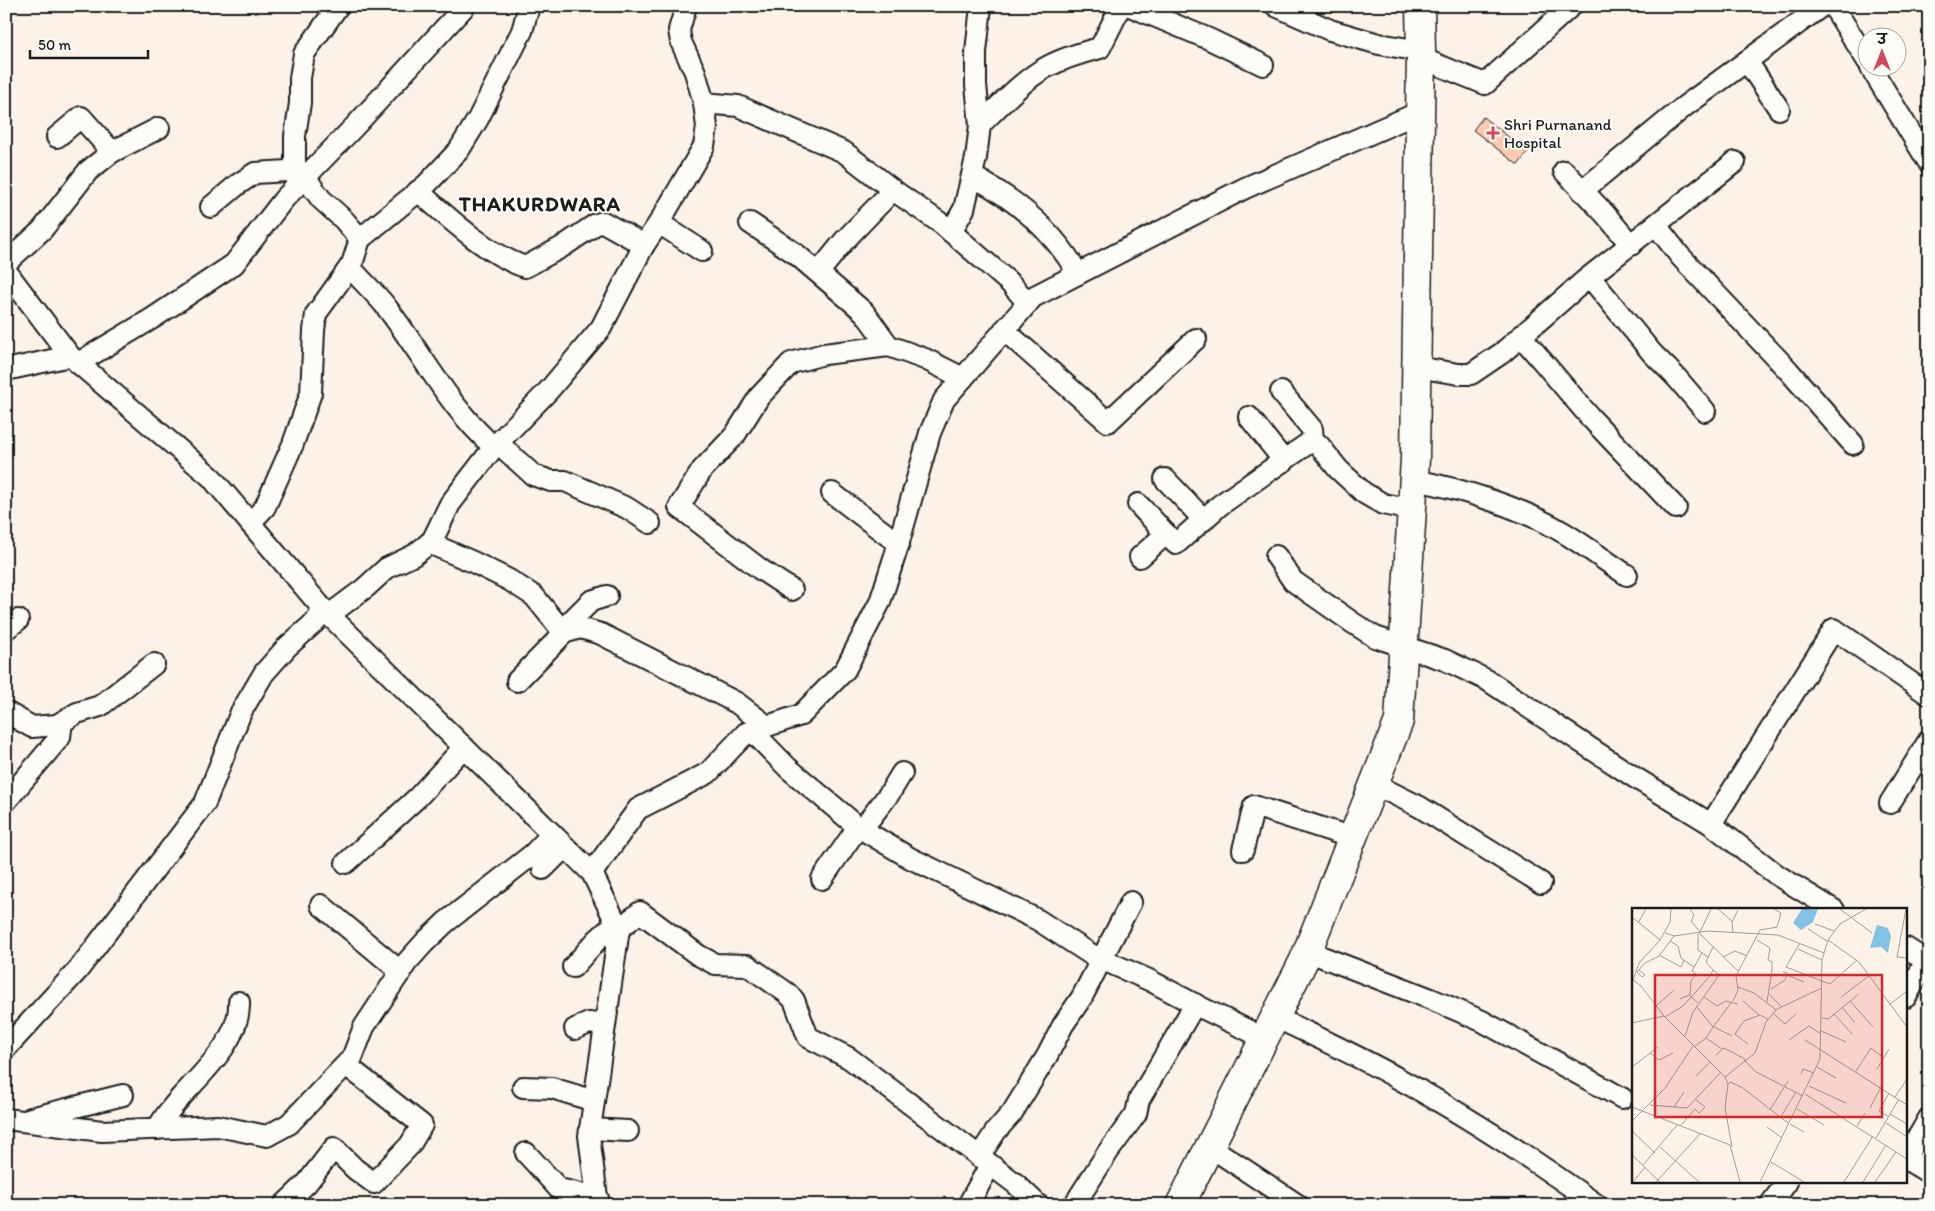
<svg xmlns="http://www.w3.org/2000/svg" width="1935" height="1211" font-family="Itim,'Playpen Sans Deva',sans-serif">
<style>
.building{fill:#fccaac;stroke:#1c1c1c}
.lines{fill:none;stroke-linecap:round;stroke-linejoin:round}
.minor-casing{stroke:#1c1c1c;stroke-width:24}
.highway-casing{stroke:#1c1c1c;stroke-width:31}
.minor{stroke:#fdfcf7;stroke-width:20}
.highway{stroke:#fdfcf7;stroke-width:28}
.poi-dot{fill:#d1495b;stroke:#fdfcf7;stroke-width:2}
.labels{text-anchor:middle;stroke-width:4;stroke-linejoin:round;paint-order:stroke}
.poi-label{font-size:16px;fill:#1c1c1c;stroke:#fdfcf7;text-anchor:start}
.district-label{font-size:21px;font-weight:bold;letter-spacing:1px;fill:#1c1c1c;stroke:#fdfcf7}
.inset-road{fill:none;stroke:#a39c96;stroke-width:1}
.view{fill:#d62828;fill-opacity:0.15;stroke:#d62828;stroke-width:2.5}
.inset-edge{fill:none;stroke:#1c1c1c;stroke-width:2.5}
</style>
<rect width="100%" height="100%" fill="#fdf2e8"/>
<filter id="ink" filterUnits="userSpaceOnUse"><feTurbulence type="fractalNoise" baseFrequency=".02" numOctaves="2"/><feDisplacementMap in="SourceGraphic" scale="10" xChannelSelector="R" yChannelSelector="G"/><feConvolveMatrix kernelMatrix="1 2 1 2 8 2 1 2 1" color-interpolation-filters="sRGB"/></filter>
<g filter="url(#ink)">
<path class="building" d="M1483,117L1528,152L1518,165L1473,130Z"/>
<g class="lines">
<defs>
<g id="minor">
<path d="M1130,6L1209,39L1263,65"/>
<path d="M1276,6L1330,30L1379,44L1421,51"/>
<path d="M1833,6L1868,62"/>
<path d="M1421,58L1485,84L1571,6"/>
<path d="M1747,61L1779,109"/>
<path d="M1871,68L1929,163"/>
<path d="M704,103L738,106L844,152L893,190L942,224L1011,284L1028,303"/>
<path d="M980,125C998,107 1023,80 1045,68C1063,58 1080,53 1100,48L1117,14V6"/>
<path d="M57,137L81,117L112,152"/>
<path d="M1564,171L1605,214L1631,245"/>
<path d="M295,174V136L300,103V78L304,54L338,6"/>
<path d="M972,176C1015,199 1054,231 1078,274"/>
<path d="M418,191C449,218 485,253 525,267L562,247L596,224L603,222L644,245L659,223L702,251"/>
<path d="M1582,191L1685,106L1822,6"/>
<path d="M211,207L237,185L255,173L287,171L305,177L321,199L344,220L360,239"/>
<path d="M659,223L704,146L707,127L704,103L695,72L681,42L679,30L686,6"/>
<path d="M750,223L796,254L864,312L889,346"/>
<path d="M1656,225L1680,256L1788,370L1853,444"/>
<path d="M951,232L964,209L976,158L980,125L976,85V52L981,6"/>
<path d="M6,263L42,230L88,171L112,152L159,128"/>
<path d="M6,271L70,356L211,477L323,609L592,873L619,929L589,1136L598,1205"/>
<path d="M819,272L844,241L893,190"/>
<path d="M1590,277L1652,353L1676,377L1705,411"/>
<path d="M1004,330L1108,422L1196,339"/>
<path d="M1521,336L1590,417L1676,508"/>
<path d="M78,363L153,318L234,264L284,199L355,126L465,6"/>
<path d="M1416,367L1459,374H1471L1502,353L1584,281L1735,162"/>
<path d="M6,370L70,356"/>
<path d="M1281,392L1312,429L1313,440"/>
<path d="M1249,417L1284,461"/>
<path d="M498,443L533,475L551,481H565L627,508L650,523"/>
<path d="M494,447L549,390L601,328L644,245"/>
<path d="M1165,479L1204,520"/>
<path d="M1414,480C1463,489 1523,508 1566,534C1587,547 1607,562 1627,575"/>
<path d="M832,493L899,544"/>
<path d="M1138,504L1166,534"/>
<path d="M250,523L265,507L293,444L311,393L314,331L316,314L352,264L360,239L426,185L459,150L478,119L522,31L529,6"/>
<path d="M429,543L473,562L509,580L534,596L564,633"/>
<path d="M1276,556L1293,581L1353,623L1375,637L1445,660L1487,680L1634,777L1711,824L1777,875L1834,910"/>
<path d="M1140,557L1166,534L1176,544L1220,505L1313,440L1319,445L1338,469L1364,493L1383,504L1412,510"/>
<path d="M792,590L760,569L679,507L702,470L735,435L759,397L791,363L824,354L889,346L925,359L963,378"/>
<path d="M329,615L365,588L387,568L414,555L432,541L450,504L494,447C448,407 421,351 384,304C373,291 361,280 350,267"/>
<path d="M6,629L18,620"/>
<path d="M562,630L591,601L607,596"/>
<path d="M517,681L564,633L580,628L601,634L737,703L767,726"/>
<path d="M6,712L32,727L57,725L77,713L100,706L154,664"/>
<path d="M752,731L788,768L858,827L910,858L1038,920L1092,955L1149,980L1200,1007L1264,1038"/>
<path d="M1374,784L1420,807L1541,883"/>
<path d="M6,801L60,737L62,722"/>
<path d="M1890,803L1929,740"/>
<path d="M1711,824L1834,629L1929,695"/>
<path d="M862,829L889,794L902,773"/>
<path d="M1243,850L1254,806L1353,838"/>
<path d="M346,863L418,797L464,747"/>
<path d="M543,869L565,847"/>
<path d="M592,873L638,809L708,773L746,733L801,715L845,670L880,602L897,549L930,433L944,400L1033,297L1245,188L1420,112"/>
<path d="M822,879L858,827"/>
<path d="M321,905L401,972"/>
<path d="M619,929L640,912L698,955L715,964L747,965L787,993L794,1000L808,1037L849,1058L1016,1184L1038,1205"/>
<path d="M1906,948L1929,963"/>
<path d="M1307,951L1431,999L1482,1021L1622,1098"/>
<path d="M573,967L597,940L616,923"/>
<path d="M1906,997L1926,961"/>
<path d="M1275,1017C1317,1037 1360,1057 1401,1080C1469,1117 1534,1160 1597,1205"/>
<path d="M575,1029L589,1023L605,1025"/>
<path d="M6,1048L78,970L205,803L241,712L264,673L287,647L315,622L323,609"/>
<path d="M523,1087L552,1088L594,1101"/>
<path d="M31,1118L123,1095"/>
<path d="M6,1119L102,1131L218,1126L267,1136L289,1124L352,1058L364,1027L407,962L425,942L446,922L533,854L552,834"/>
<path d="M157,1129C161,1123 165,1116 170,1110C193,1080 241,1044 239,1002"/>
<path d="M590,1129L628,1131"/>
<path d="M1209,1146L1298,1205"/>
<path d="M526,1153L559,1189L598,1198"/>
<path d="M979,1157L996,1131L1012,1113L1047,1056L1063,1025L1082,997L1131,902"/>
<path d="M1906,1158L1929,1118"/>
<path d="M1906,1159L1929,1173"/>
<path d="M284,1205L307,1183L334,1148L355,1169L374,1183L410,1145L422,1125L346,1065"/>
<path d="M968,1205L990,1165"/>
<path d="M1074,1205L1108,1152L1136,1114L1139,1100L1195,1004"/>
<path d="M1770,1205L1787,1182"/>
</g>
<path id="highway" d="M1180,1205L1304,960L1399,721L1415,459L1421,51L1420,6"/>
</defs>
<use href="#minor" class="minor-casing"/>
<use href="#highway" class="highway-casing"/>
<use href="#minor" class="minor"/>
<use href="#highway" class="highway"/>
</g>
</g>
<path class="poi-dot" d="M1490.5 125.5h5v5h5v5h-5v5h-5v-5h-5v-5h5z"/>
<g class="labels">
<g class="poi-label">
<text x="1504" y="130">Shri Purnanand<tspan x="1504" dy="18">Hospital</tspan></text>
</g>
<g class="district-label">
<text x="540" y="211">THAKURDWARA</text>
</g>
</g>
<g transform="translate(1632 908)">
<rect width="275" height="275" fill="#fdf2e8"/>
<path d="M170,1H186L181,14L169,22L161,15ZM245,17L256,20L259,28L256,45L249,39L238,40Z" fill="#82c3e3"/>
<path class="inset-road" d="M58,1L62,7L59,13L68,24M86,1L100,13M208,1L240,25M274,1L265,49L275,50M0,9L28,32L7,55L1,72M6,15L14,1M183,16L202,23M176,21L195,33M68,24L79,1M101,24L100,14L106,2M33,25L42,28L76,23L146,27L192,45M67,25L106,63M66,26V42L76,49M28,32L38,14L39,1M125,32L138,40L136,52L140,54V62L135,94M196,32L227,54L275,119M38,33L46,38L49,50L62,59M168,35L154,59L190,73M166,41L190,52M27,47L49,59L52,52M91,49L103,43L115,48M7,62L13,67L10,69L5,64L13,55L27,48L42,28M155,67L172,74M0,71L9,78L32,108L93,169L96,176L93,200L100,239M190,73L198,76L225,52M106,79L122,85L144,102M139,81L153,72L155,65L151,64M58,87L59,73L64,66L60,63L70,45M138,87L150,99M72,89L85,98L94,93L106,96M209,89L238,67M48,91L57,87L66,95M101,93L106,82L104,68L128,22L145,19L149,5L142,1M111,93L127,107M218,93L241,119M257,97L275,83M24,98L42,82M210,99L223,115M141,105L153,116L164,106M202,106L220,126M33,109L51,98L78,68L81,62L74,54L81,39M190,110L196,111L227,86M0,115L32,108M81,119L99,95M82,119L100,128M189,123L214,134M53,128L61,104L85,70L86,66L81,62M74,130L90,141M157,132L177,118L189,126M173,132L275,197M116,136L103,126L112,113L128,107L136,111M62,139L74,130L81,119L64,98M18,145L27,152L41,145M84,147L92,140L113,151M112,152L124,164L171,188M0,159L26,139M185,159L204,170M245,161L257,141M224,163L239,140L252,150M169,166L171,161L182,165M64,168L78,154M93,169L123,145L134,114L145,101L190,80M96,176L98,174L111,180L157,216M177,178L214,195M173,186L275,251M263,189L275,171M18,197L55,200L88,165M0,199L98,237L108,274M42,199L52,184M238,200L249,179M165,201L192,217M138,202L156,173M258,206L275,216M257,209L247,203L257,185M148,210L164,184M0,213L33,180L61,138M254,215L275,229M158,216L172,224M48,218L63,201L67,205L73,199L64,192M225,218L233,205M135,219L150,230M0,223L23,245M244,230L267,191M28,239L67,274M0,247L28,274M139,254L172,274M11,257L45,217M1,274L13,259M24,274L68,226M128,274L188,151L190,52L196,32L208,16L234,1M212,274L241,228M231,274L254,237M243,274L264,244"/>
<path class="view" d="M23,67H250V209H23Z"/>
<rect width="275" height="275" class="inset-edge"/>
</g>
<rect width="1935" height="1211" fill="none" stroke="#fdfcf7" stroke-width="25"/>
<rect x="12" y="12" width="1910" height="1186" fill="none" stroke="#1c1c1c" stroke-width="2" filter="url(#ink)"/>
<g transform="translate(1882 52)"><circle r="24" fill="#fdfcf7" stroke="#a3a29f"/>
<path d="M0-4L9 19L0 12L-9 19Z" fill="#d1495b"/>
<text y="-8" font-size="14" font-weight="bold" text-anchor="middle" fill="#1c1c1c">उ</text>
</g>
<path d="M30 50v8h118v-8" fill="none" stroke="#1c1c1c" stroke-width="2.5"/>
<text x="38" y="50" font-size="15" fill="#1c1c1c" stroke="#fdfcf7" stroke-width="4" paint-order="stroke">50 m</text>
</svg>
